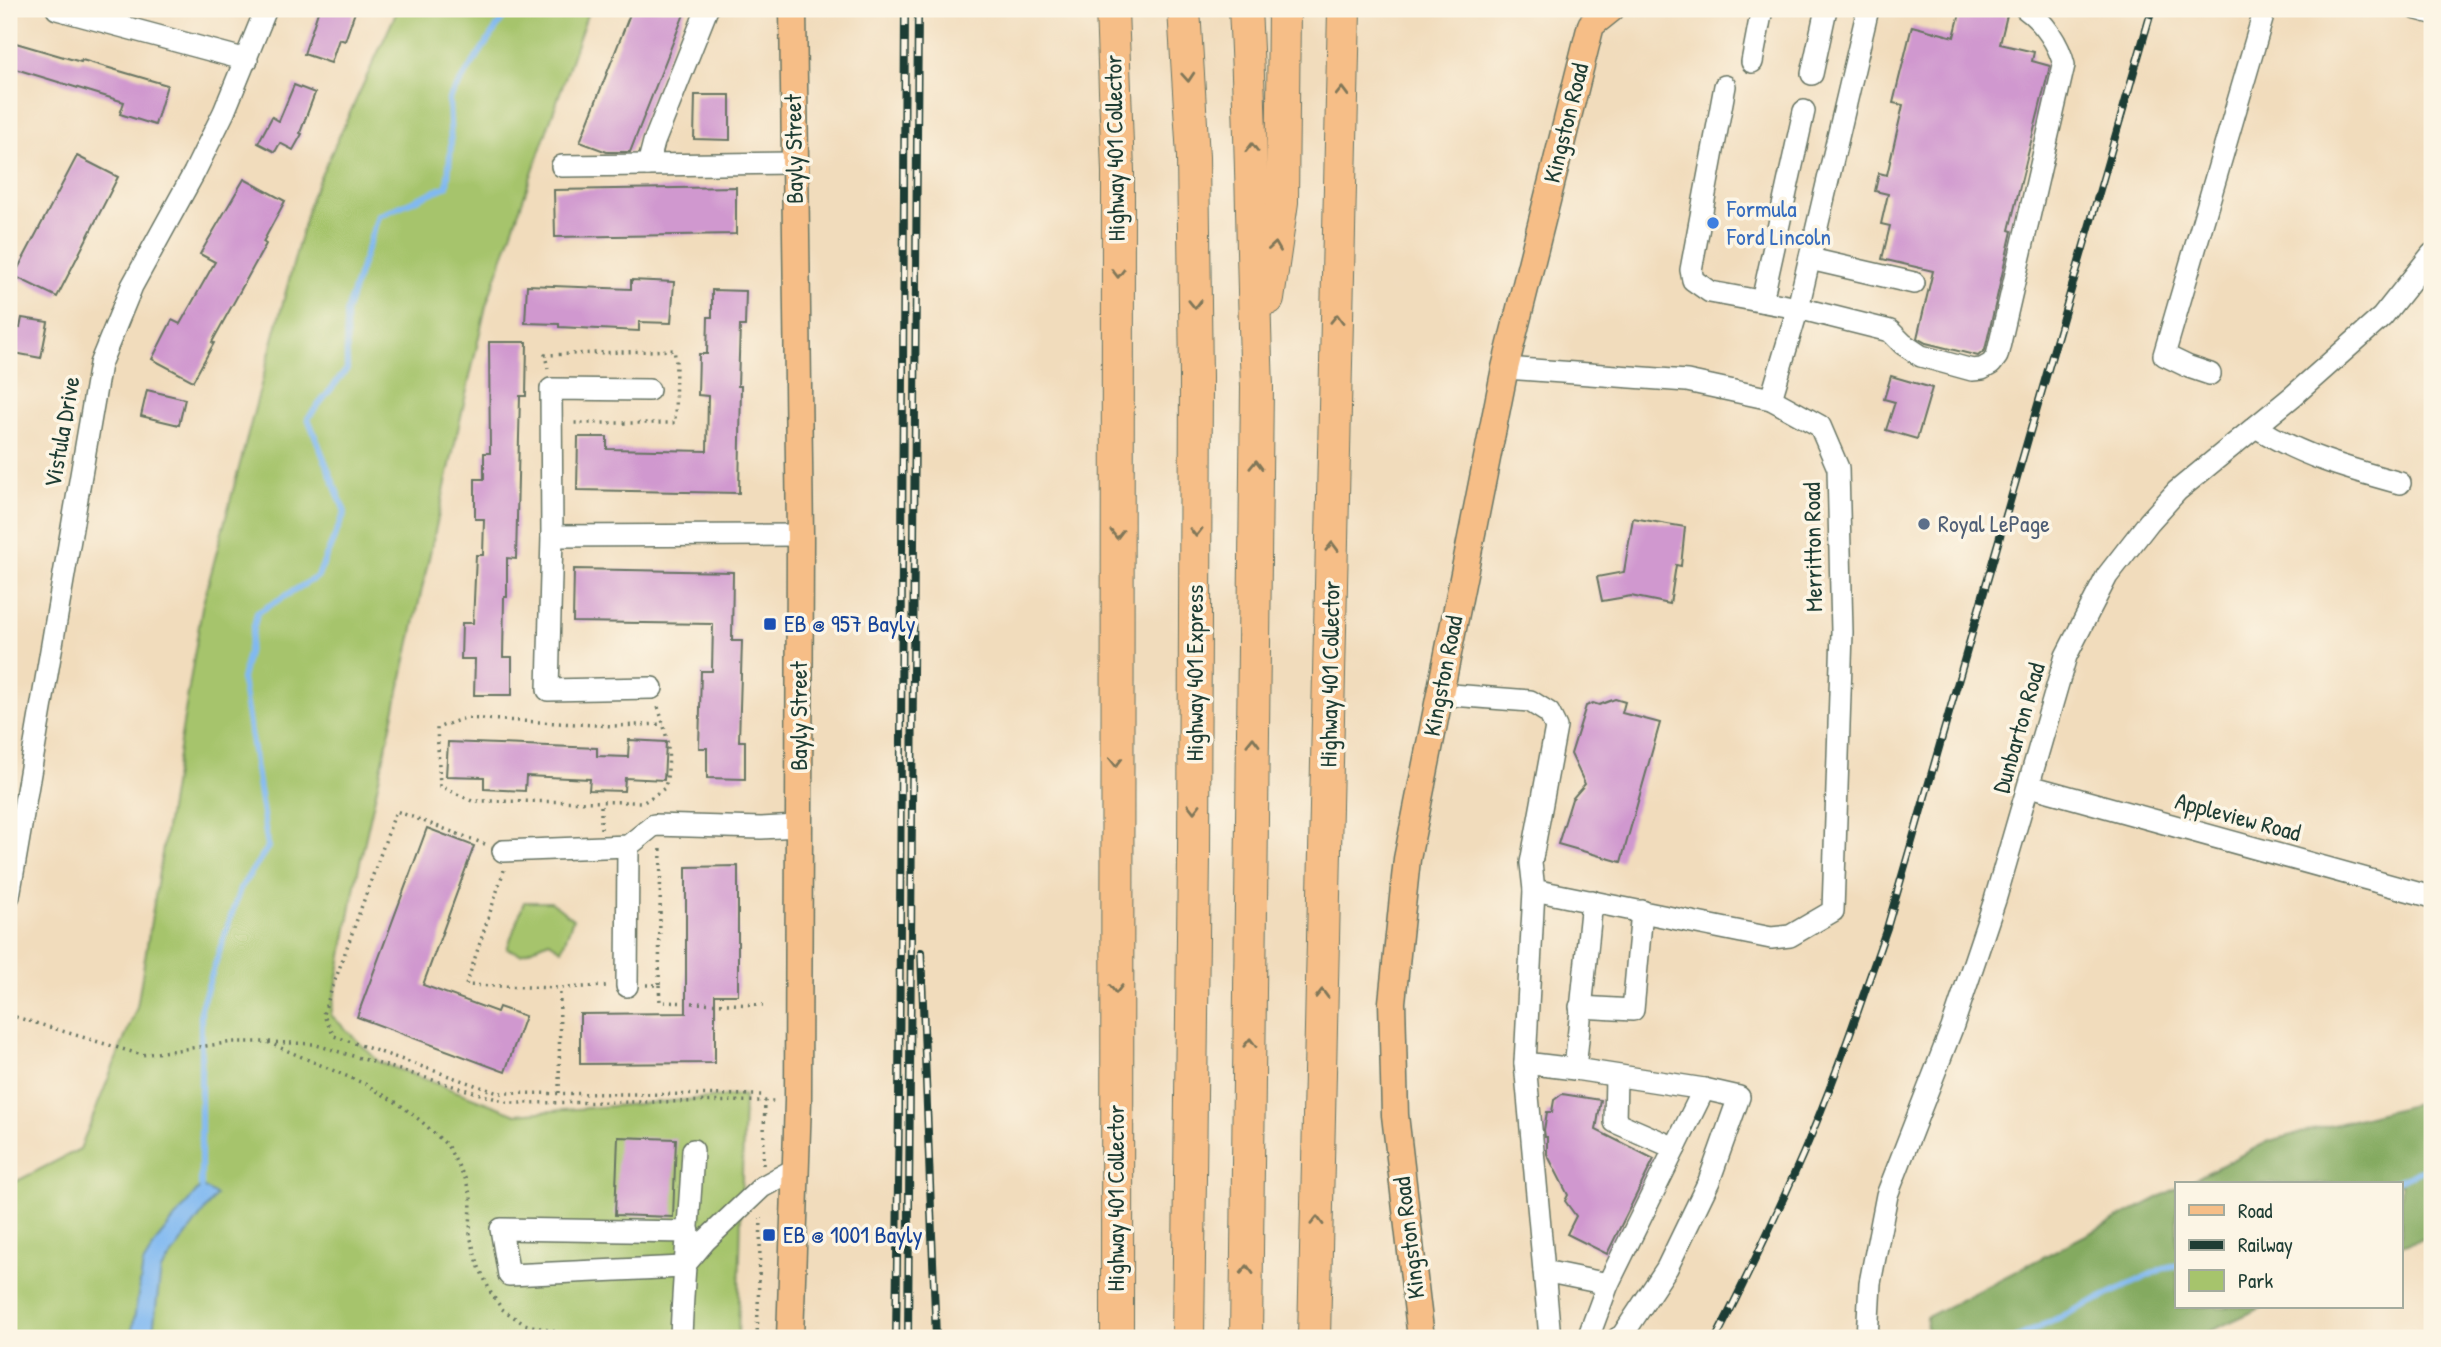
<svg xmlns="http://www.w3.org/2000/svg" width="2441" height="1347" font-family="'Patrick Hand',sans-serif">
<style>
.green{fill:#a6c46c;stroke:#628050;stroke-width:2}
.forest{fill:#84aa60;stroke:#52744a;stroke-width:2}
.water{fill:#81b9f1;stroke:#507b92;stroke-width:2}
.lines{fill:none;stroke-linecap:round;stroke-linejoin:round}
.stream{stroke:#81b9f1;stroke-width:6}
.building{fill:#d098cf}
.minor-casing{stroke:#687564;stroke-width:24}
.major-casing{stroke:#687564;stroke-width:29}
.highway-casing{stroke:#687564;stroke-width:34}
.path{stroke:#687564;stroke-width:3.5;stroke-dasharray:2 5;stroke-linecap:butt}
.minor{stroke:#fff;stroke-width:21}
.major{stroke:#f6be87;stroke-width:26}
.highway{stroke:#f6be87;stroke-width:32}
.rail-casing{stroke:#1f3d34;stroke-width:8}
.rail{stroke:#fcf5e5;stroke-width:5;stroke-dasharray:16;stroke-linecap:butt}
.oneway{stroke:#807759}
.shop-dot{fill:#3f7fe0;stroke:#fcf5e5;stroke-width:2.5}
.service-dot{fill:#5c6f8a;stroke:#fcf5e5;stroke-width:2.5}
.transit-dot{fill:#1a4fb4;stroke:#fcf5e5;stroke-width:2.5}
.labels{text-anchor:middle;stroke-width:7;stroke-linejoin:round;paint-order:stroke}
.street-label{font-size:24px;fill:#1f3d34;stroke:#fcf5e5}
.shop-label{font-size:24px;fill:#366cbe;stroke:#fcf5e5;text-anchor:start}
.service-label{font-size:24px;fill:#4e5e75;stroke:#fcf5e5;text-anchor:start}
.transit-label{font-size:24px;fill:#164399;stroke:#fcf5e5;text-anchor:start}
</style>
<rect width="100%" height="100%" fill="#fcf5e5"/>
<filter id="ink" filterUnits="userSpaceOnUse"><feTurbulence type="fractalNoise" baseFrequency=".0143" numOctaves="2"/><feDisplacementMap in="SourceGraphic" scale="14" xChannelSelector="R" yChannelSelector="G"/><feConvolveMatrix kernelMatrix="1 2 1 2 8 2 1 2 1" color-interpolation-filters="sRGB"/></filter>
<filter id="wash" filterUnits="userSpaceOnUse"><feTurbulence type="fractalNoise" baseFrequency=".00686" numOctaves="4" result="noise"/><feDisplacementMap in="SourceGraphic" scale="28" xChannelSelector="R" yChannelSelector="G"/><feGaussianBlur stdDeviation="1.57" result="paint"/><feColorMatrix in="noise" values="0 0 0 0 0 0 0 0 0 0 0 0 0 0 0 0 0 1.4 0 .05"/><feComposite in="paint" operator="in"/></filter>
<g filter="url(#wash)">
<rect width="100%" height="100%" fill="#f1dcbc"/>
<g class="green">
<path d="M398,9H589L486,306L355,885L331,1015L379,1062L516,1114L744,1095L738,1338H9V1185L80,1149L137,1007L202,607L311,197Z"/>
<path d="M524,902H551L573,919L562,949L549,941L521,954L507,949Z"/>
</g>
<g class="forest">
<path d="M2432,1100V1237L2401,1245V1184H2185L2269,1141Z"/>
<path d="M2177,1188V1307H2263L2195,1338H1926L1927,1317Z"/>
</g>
<path class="water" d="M201,1186L216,1195L161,1270L152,1338H131L143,1264L158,1239Z"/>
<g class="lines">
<g class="stream">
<path d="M2390,1184L2432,1166"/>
<path d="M201,1186V1007L240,889L268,847L242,679L257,613L318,576L345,512L308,418L347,369L346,313L378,216L447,186L451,146L449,99L509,9"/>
<path d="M2016,1338L2164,1268L2177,1265"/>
</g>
</g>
<g id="blocks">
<g class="building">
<path d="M319,9H356L345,41L339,39L331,63L304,54Z"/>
<path d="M632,9H686L630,152H607L580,142Z"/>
<path d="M1961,9H1983L2007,15L2000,44L2034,52L2032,61L2050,66L2009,230L2012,231L1985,350L1978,356L1926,343L1917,338L1933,271L1882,259L1890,226L1881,224L1888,194L1875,191L1879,173L1887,175L1903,105L1893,103L1912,26L1954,37Z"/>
<path d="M9,41L81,62L82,60L167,85L155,125L120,114L124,102L9,67Z"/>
<path d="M294,85L315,93L300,133L302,134L293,150L280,143L275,152L258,143L272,117L279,121Z"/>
<path d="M695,95H730V140L694,139Z"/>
<path d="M77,156L118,177L57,297L14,276Z"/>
<path d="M244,179L285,201L263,242L266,244L212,342L214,343L193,381L152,359L172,320L180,324L215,262L200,254Z"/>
<path d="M736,187V234L555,237L554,190Z"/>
<path d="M631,280L674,282L671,323L639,322V331L559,327V324L525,323L527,285L631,289Z"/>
<path d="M712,290L746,291L745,326H740L738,386H741L739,493L577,490L578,437H607V449L707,451L708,396L698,395L699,354H707L708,317H712Z"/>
<path d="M22,318L48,322L41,358L9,352V326L20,328Z"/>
<path d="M489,342H527L526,396H520L516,559L507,558V597H504L503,657H512V695H474L475,659H461L462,623H473L476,555H483L484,519H475V479H484V453H490Z"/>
<path d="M1891,376L1932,388L1917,439L1886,430L1895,402L1884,399Z"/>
<path d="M147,390L185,399L179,425L141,416Z"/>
<path d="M1633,518L1685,527L1681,566L1676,565L1670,604L1631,596L1602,601L1597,577L1624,572Z"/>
<path d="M574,569L733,572L732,641H742L739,741H745V779L707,778V748H699L701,671H712L713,624L573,622Z"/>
<path d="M1615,699L1625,702L1622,713L1660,723L1621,862L1558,844L1572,799L1585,784L1571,754L1586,706L1593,703L1599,705Z"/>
<path d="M629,740L666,742L664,780L625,778L624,791L589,790L590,779L526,776L525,791L484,789V777L446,776L448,742L597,748V756L628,757Z"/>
<path d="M427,828L474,846L423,985L497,1012L499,1007L525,1016L505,1072L357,1017Z"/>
<path d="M738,866V995H715V1063L580,1064V1014L686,1013V867Z"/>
<path d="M1562,1094L1601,1100L1596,1130L1654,1159L1607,1254L1567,1234L1576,1216L1565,1201L1568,1195L1547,1154V1137H1545L1544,1130L1547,1112H1552L1554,1100Z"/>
<path d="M618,1137L676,1139L673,1217L615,1215Z"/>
</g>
</g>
</g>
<g filter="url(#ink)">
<use href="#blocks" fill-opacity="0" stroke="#687564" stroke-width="2"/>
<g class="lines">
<defs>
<g id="minor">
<path d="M57,9L247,60"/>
<path d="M707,9L654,142L648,165L793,163"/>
<path d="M2417,9L2432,13"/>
<path d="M1752,62L1762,9"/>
<path d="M1812,74L1826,9"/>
<path d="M1725,86L1691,270L1693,280L1710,292L1798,308L1890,331L1903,344L1921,356L1972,370L1982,369L1991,364L1997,356L2064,65C2059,44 2044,22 2026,9"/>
<path d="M562,166L648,165"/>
<path d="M1810,259L1914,283"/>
<path d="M1762,301L1804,111"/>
<path d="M2210,374L2189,367L2164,355L2265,9"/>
<path d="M649,390L551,389L552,536L548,690L652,688"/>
<path d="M1771,399L1798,308L1868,9"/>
<path d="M2256,427C2301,456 2349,469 2400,483"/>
<path d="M552,536L800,535"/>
<path d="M1439,694L1530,701L1549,713L1556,727L1531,863L1534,890L1771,938L1790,936L1833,911L1842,632L1838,468L1820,426L1771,399L1687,381L1505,368"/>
<path d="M2030,786L2432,897"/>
<path d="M503,851L628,846L654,825L761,828L798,826"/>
<path d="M1534,890L1525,1063L1575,1069L1592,901"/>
<path d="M9,896L100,364L132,286L194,173L224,112L266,9"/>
<path d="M627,986L628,846"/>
<path d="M1580,1007L1633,1010L1642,911"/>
<path d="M1525,1063L1544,1271"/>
<path d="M1575,1069L1704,1089L1739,1097L1709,1181L1667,1268L1622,1336L1618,1338"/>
<path d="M1616,1077L1615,1122L1675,1148"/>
<path d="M689,1232L501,1229L509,1275L683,1267L705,1241L762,1187L795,1169"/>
<path d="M681,1338C683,1275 690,1213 693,1150"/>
<path d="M1550,1338L1544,1271L1608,1284"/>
<path d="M1588,1338L1608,1284L1704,1089"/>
<path d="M1867,1338L1870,1283L1887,1195L1952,1028L1995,900L2066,656L2107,576L2149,522L2177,491L2293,396L2382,317L2432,254"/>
</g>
<g id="major">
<path d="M790,1338L798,1101L800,535L793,9"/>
<path d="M1421,1338L1395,1115L1392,1002L1407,859L1505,368L1591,25L1611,9"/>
</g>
<g id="highway">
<path d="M1112,9L1118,172L1117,1338"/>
<path d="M1184,9L1193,157L1196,377L1194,856L1188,1338"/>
<path d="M1245,9C1252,135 1252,261 1257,387L1246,1338"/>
<path d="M1268,299L1282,202L1284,9"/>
<path d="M1314,1338L1344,9"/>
</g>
</defs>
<use href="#minor" class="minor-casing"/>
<use href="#major" class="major-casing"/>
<use href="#highway" class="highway-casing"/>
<g class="path">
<path d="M548,369L545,355L674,350L676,362L675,423H570"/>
<path d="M658,707C668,736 672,758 665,788L644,802L472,801L440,786L437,728L465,718L613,726L664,724"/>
<path d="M601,829V803"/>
<path d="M485,844L396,811L323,1014L334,1036L498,1093L765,1095"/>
<path d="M504,870L466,985L560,988L607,986"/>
<path d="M646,985H659L661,844"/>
<path d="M659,985L660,1002L763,1005"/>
<path d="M9,1015L142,1055L233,1042H267L365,1084L399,1104L421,1121L447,1145L465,1178L471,1197L470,1236L479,1267L491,1293L502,1309L524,1324L581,1338"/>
<path d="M269,1042L313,1044L510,1103L774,1101"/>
<path d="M559,1093L560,988"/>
<path d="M763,1165L765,1101"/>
<path d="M757,1338L761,1218"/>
</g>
<use href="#minor" class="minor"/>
<use href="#major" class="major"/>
<use href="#highway" class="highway"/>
<defs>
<g id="rail">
<path d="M921,952L936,1338"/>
<path d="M896,1338L899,1105L905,9"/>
<path d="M908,1338L918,9"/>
<path d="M1716,1338C1747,1278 1776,1216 1803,1154C1835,1081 1860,1004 1887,928L2152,9"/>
</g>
</defs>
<use href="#rail" class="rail-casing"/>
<use href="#rail" class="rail"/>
</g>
<defs><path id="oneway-chevron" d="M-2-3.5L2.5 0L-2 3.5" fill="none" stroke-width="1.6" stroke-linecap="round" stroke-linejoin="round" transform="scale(1.75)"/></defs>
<g class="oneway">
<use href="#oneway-chevron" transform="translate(1188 77) rotate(86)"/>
<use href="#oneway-chevron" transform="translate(1342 92) rotate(-89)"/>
<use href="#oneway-chevron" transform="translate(1252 148) rotate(-90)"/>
<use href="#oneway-chevron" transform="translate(1275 247) rotate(-82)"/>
<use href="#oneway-chevron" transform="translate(1118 273) rotate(90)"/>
<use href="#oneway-chevron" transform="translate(1195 304) rotate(89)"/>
<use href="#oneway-chevron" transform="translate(1337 319) rotate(-89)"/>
<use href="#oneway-chevron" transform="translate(1256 465) rotate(-89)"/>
<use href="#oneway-chevron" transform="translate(1196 532) rotate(90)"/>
<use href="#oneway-chevron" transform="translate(1117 534) rotate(90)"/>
<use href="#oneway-chevron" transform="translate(1332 547) rotate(-89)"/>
<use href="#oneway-chevron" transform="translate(1253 742) rotate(-89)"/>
<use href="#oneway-chevron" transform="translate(1116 762) rotate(90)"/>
<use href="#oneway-chevron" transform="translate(1194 808) rotate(90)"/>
<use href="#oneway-chevron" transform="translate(1116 989) rotate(90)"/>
<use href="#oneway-chevron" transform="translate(1322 994) rotate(-89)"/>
<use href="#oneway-chevron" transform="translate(1250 1043) rotate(-89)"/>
<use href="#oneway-chevron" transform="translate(1317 1221) rotate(-89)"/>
<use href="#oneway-chevron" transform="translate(1247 1270) rotate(-89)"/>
</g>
</g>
<circle class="shop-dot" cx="1713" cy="223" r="7"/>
<circle class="service-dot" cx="1924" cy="524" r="7"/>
<g class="transit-dot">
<rect x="763" y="617" width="14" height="14" rx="3.5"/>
<rect x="762" y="1228" width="14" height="14" rx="3.5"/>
</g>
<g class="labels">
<g class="street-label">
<text transform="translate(1566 123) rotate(-76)" y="8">Kingston Road</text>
<text transform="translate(1115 148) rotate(-91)" y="8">Highway 401 Collector</text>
<text transform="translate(794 149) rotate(-91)" y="8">Bayly Street</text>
<text transform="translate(62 432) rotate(-80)" y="8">Vistula Drive</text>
<text transform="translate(1813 547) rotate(-91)" y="8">Merritton Road</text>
<text transform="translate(1195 673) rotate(-90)" y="8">Highway 401 Express</text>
<text transform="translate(1330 674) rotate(-89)" y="8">Highway 401 Collector</text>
<text transform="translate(1443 676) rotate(-79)" y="8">Kingston Road</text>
<text transform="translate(799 716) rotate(-90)" y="8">Bayly Street</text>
<text transform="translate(2019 728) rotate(-74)" y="8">Dunbarton Road</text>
<text transform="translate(2238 817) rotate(15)" y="8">Appleview Road</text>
<text transform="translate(1116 1198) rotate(-90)" y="8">Highway 401 Collector</text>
<text transform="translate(1409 1238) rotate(-97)" y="8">Kingston Road</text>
</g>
<g class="shop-label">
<text x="1727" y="217">Formula<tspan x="1727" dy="28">Ford Lincoln</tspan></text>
</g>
<g class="service-label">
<text x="1938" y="532">Royal LePage</text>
</g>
<g class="transit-label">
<text x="784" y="632">EB @ 957 Bayly</text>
<text x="783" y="1243">EB @ 1001 Bayly</text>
</g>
</g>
<rect width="2441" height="1347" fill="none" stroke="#fcf5e5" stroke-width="35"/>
<rect x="2175" y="1182" width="228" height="126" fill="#fcf5e5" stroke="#a4ab9e" stroke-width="2"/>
<rect x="2189" y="1205" width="35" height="10" fill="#f6be87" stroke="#a4ab9e" stroke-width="2"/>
<text x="2238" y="1218" font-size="21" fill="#1f3d34">Road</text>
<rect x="2189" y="1240" width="35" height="10" fill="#1f3d34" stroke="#a4ab9e" stroke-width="2"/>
<text x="2238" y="1252" font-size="21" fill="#1f3d34">Railway</text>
<rect x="2189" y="1270" width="35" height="21" fill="#a6c46c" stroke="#a4ab9e" stroke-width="2"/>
<text x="2238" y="1288" font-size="21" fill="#1f3d34">Park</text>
</svg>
